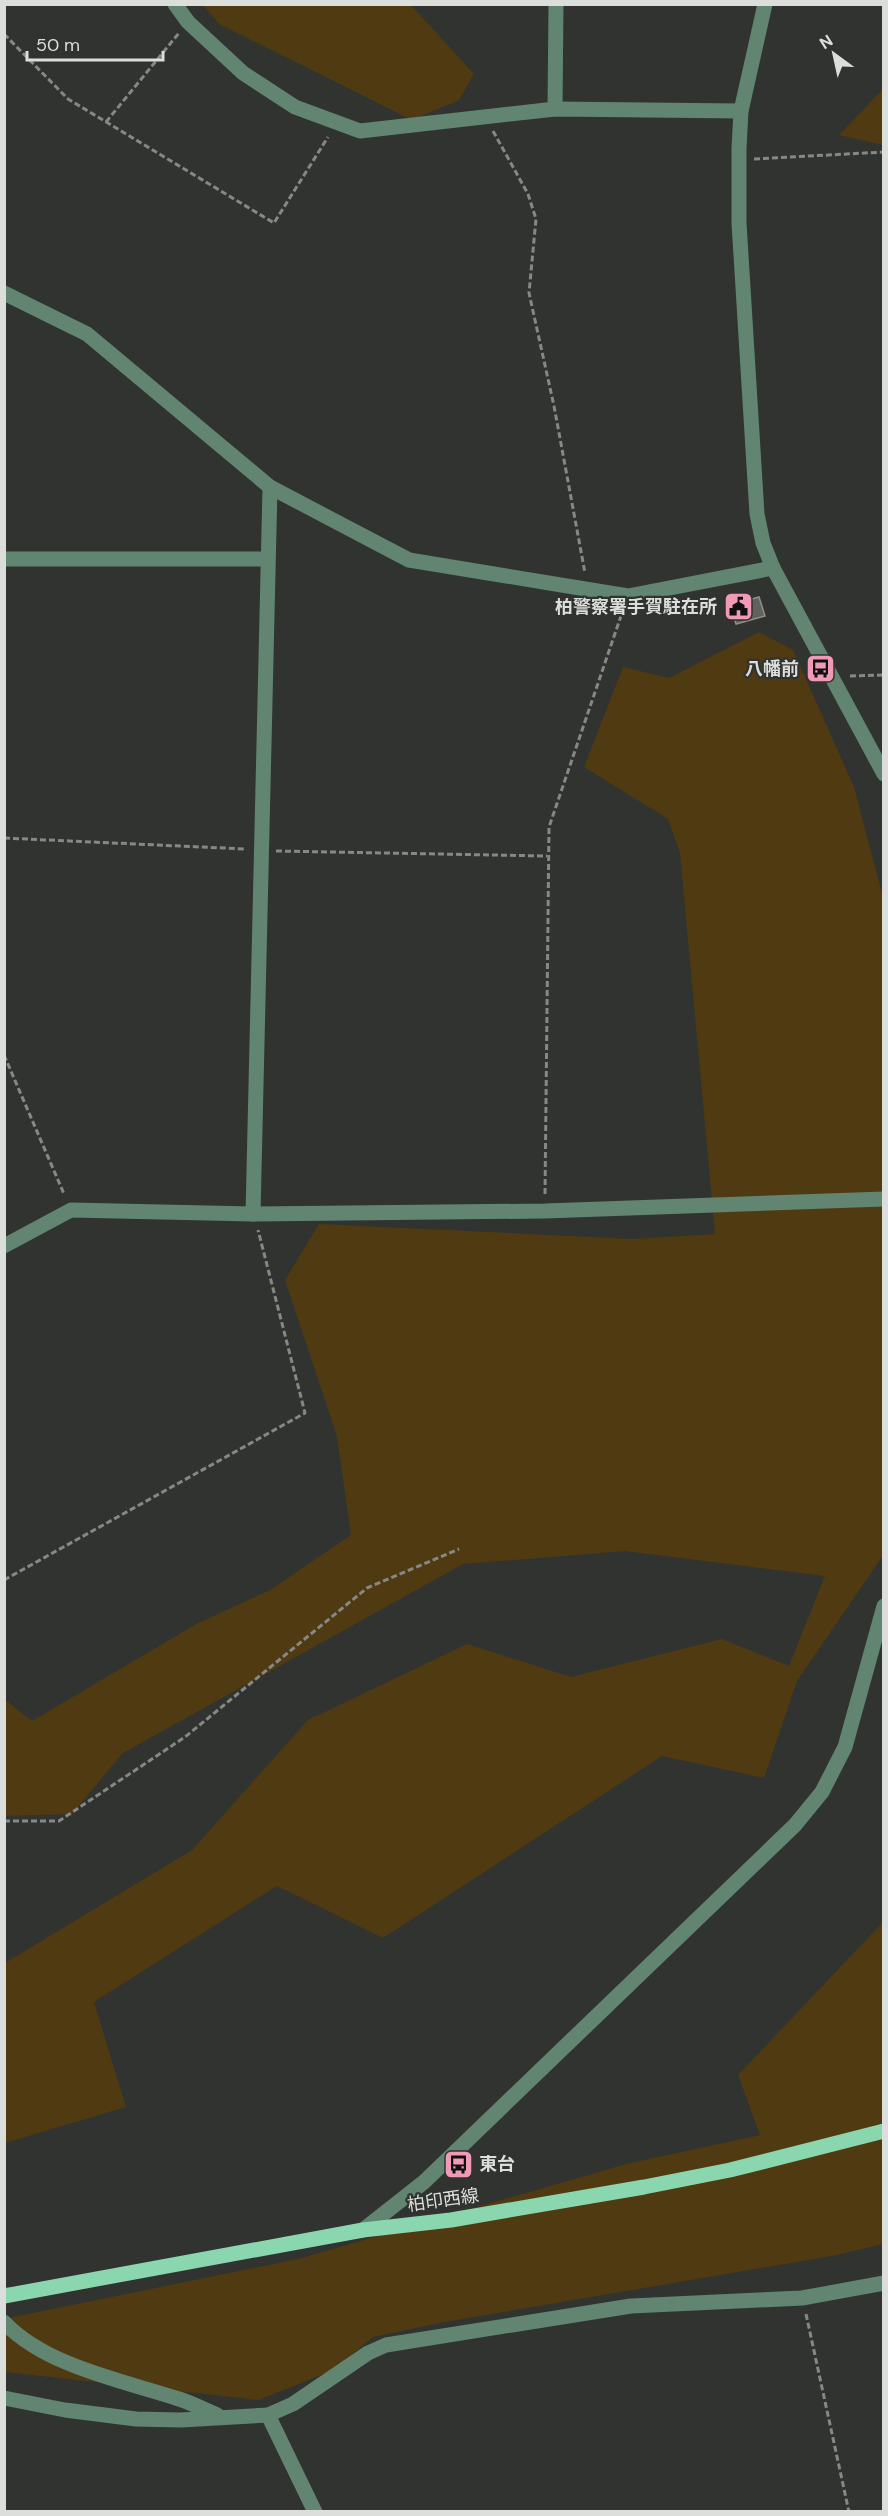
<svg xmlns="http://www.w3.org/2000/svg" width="888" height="2516" font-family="'DM Sans','Noto Sans JP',sans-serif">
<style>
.green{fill:#4f3a12}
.building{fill:#62625c;stroke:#90908a;stroke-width:1.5}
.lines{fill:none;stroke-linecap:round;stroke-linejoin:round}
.path{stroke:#858884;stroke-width:3;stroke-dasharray:6 3;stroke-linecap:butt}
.minor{stroke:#618571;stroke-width:15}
.major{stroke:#8ad7af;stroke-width:15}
.labels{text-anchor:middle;stroke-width:4.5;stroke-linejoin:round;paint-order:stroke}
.poi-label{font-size:18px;font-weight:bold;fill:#dcdedb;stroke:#30332f;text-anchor:end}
.street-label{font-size:18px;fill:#dcdedb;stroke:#30332f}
</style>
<rect width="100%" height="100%" fill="#30332f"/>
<g class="green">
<path d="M203,5H411L474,74L459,100L412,120L219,24Z"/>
<path d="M883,89V145L839,135Z"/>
<path d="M759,632L793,650L854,787L883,897L884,1554L797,1681L764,1778L662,1756L383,1938L277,1886L94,2002L126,2107L5,2143V1963L192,1850L308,1720L467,1644L571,1677L722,1639L789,1666L825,1576L625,1551L463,1564L123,1753L72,1814L5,1816L4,1699L32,1721L198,1623L270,1590L351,1535L337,1436L285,1280L319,1224L633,1239L715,1234L680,853L668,819L584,767L623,667L669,678Z"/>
<path d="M883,1922V2244L832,2256L445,2322L373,2337L333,2370L259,2400L5,2372V2322L13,2317L298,2259L626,2164L760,2135L738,2075Z"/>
</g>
<path class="building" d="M759,597L765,616L736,624L730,605Z"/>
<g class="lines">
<g class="path">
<path d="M4,34L68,99L274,223L328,137"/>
<path d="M106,122L179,33"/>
<path d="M493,131L528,194L536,219L529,293L554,406L585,573"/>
<path d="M754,159L884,152"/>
<path d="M850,676L884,675"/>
<path d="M4,838L245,849"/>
<path d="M276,851L547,856"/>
<path d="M4,1055L64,1194"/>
<path d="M545,1194L549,827L623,610"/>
<path d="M4,1580L305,1413L258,1230"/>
<path d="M4,1821H59L185,1737L367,1588L459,1549"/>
<path d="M806,2314L849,2512"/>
</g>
<g class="minor">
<path d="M175,4L188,22L243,73L295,107L360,131L555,109L741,111"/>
<path d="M765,4L741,111L739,148V223L757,514L763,543L773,568L884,774"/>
<path d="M555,109L556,4"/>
<path d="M4,293L87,334L270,487L409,560L628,596L773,568"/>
<path d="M4,559H267"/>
<path d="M253,1214L270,487"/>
<path d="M4,1246L71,1210L253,1214L545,1211L884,1199"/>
<path d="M363,2230L424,2182L795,1825L822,1792L845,1747L884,1606"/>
<path d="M4,2322C45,2366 124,2381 179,2399C192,2403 205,2410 217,2415"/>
<path d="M4,2398L65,2410L136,2419L181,2420L268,2415L293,2404L368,2353L386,2345L631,2306L802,2298L884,2283"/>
<path d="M268,2415L315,2512"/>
</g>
<path class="major" d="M4,2296L363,2230L451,2220L644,2187L730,2170L884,2131"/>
</g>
<defs>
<symbol id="civic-square" viewBox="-11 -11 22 22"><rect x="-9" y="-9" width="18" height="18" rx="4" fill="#f09ab7" stroke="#30332f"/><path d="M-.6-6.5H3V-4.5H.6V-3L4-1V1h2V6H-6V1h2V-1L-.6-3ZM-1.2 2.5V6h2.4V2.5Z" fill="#111"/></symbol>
<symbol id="bus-square" viewBox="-11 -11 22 22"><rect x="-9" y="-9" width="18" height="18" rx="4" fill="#f09ab7" stroke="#30332f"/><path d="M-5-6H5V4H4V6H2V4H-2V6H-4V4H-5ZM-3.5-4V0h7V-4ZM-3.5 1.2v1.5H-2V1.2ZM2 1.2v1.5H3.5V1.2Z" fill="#111"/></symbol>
</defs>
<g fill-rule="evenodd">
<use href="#civic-square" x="722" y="590" width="33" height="33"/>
<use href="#bus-square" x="804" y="652" width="33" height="33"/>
<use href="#bus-square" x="442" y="2148" width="33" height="33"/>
</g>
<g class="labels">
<g class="poi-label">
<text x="717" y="613">柏警察署手賀駐在所</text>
<text x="799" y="675">八幡前</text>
<text x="479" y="2170" text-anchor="start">東台</text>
</g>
<g class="street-label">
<text transform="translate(443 2200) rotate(-8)" y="6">柏印西線</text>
</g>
</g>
<rect width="888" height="2516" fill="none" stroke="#dcdedb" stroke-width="12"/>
<g transform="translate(834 54) rotate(327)" stroke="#30332f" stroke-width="4.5" paint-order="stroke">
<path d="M0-4.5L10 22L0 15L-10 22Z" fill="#dcdedb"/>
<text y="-9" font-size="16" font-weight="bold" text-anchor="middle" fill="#dcdedb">N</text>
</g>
<path d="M27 51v9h136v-9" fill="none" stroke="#dcdedb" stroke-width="3"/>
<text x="36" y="51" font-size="18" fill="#dcdedb" stroke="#30332f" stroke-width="4.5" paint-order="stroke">50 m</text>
</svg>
